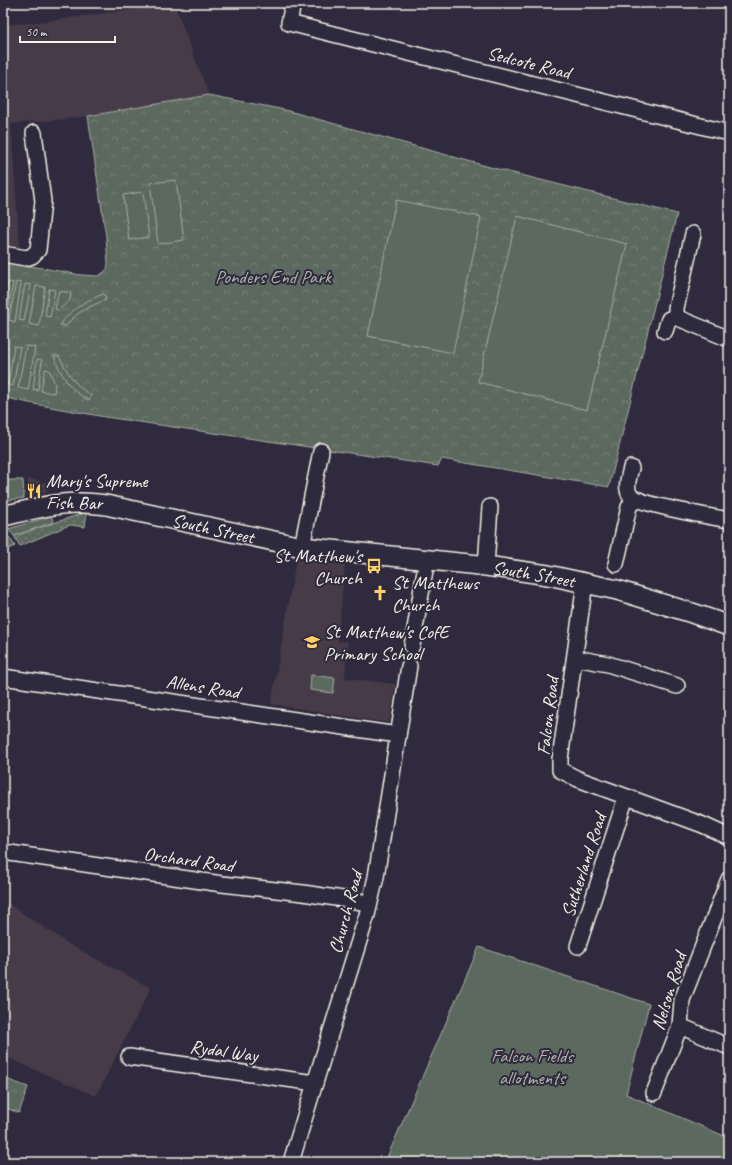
<svg xmlns="http://www.w3.org/2000/svg" width="732" height="1165" font-family="Caveat,sans-serif">
<style>
.built{fill:#443a48}
.grass{fill:url(#grass-dots);stroke:#a8ada3}
.park{fill:url(#park-crowns);stroke:#a8ada3}
.garden{fill:#5c695e;stroke:#a8ada3}
.lines{fill:none;stroke-linecap:round;stroke-linejoin:round}
.minor-casing{stroke:#f4f1e8;stroke-width:18}
.tertiary-casing{stroke:#f4f1e8;stroke-width:22}
.minor{stroke:#2f2a3d;stroke-width:15}
.tertiary{stroke:#2f2a3d;stroke-width:19}
.labels{text-anchor:middle;stroke-width:4;stroke-linejoin:round;paint-order:stroke}
.street-label{font-size:19px;fill:#f4f1e8;stroke:#2f2a3d}
.park-label{font-size:19px;fill:#b0b4aa;stroke:#2f2a3d}
.poi-label{font-size:19px;fill:#f4f1e8;stroke:#2f2a3d;text-anchor:start}
</style>
<defs>
<pattern id="grass-dots" width="8" height="8" patternUnits="userSpaceOnUse"><rect width="8" height="8" fill="#5c695e"/><path d="M2 2h.1M6 6h.1" fill="none" stroke="#747f75" stroke-width="1.8" stroke-linecap="round"/></pattern>
<pattern id="park-crowns" width="20" height="18" patternUnits="userSpaceOnUse"><rect width="20" height="18" fill="#5c695e"/><path d="M2 6a3 3 0 1 1 6 0M12 15a3 3 0 1 1 6 0" fill="none" stroke="#747f75"/></pattern>
</defs>
<rect width="100%" height="100%" fill="#2f2a3d"/>
<filter id="ink" filterUnits="userSpaceOnUse"><feTurbulence type="fractalNoise" baseFrequency=".025" numOctaves="2"/><feDisplacementMap in="SourceGraphic" scale="8" xChannelSelector="R" yChannelSelector="G"/><feConvolveMatrix kernelMatrix="1 2 1 2 8 2 1 2 1" color-interpolation-filters="sRGB"/></filter>
<g filter="url(#ink)">
<g class="built">
<path d="M174,3L209,95L88,116L49,121L11,124L21,264L3,261V25L49,21Z"/>
<path d="M28,479L49,483L47,492L28,497Z"/>
<path d="M296,559L345,565L338,641L348,642L345,678L396,684L389,723L271,704Z"/>
<path d="M3,900L69,944L151,988L96,1096L3,1056Z"/>
</g>
<g class="grass">
<path d="M87,512L85,527L71,525L67,526L20,546L14,536Z"/>
<path d="M9,537L15,546L3,551V540Z"/>
</g>
<g class="park">
<path d="M209,95L285,110L497,169L677,214L609,487L442,459L438,466L105,417L29,403L3,397V261L81,275L98,276L103,273L107,269L108,264L106,237L88,116Z"/>
<path d="M3,1078L28,1087L19,1113L3,1107Z"/>
</g>
<g class="garden">
<path d="M176,180L184,240L158,244L150,183Z"/>
<path d="M143,192L149,237L129,240L123,195Z"/>
<path d="M396,200L481,217L453,353L368,336Z"/>
<path d="M517,216L627,244L587,410L478,382Z"/>
<path d="M8,282L13,283L8,310H3Z"/>
<path d="M16,282L21,283L15,322L9,320Z"/>
<path d="M25,284L31,285L24,321L19,320Z"/>
<path d="M36,286L45,287L39,326L29,324Z"/>
<path d="M49,289L55,290L50,317L45,316Z"/>
<path d="M59,291L71,293L70,300L59,310L55,309Z"/>
<path d="M104,294L106,300C90,306 76,312 66,326L60,325C71,309 86,300 104,294Z"/>
<path d="M14,346L20,347L13,386L8,385Z"/>
<path d="M26,346L35,347L28,390L18,388Z"/>
<path d="M54,356H59C67,372 75,386 91,395L89,400C71,392 60,374 54,356Z"/>
<path d="M37,359L42,360L38,390L33,389Z"/>
<path d="M45,369L49,370L55,384L54,393L41,391Z"/>
<path d="M3,480H23L24,498L3,501Z"/>
<path d="M51,516L54,522L14,536L8,529Z"/>
<path d="M311,675L335,678L333,693L310,690Z"/>
<path d="M479,947L649,1004L626,1094L729,1138V1162H385Z"/>
</g>
<g class="lines">
<defs>
<g id="minor">
<path d="M293,3L289,23L729,133"/>
<path d="M3,254L26,258L32,256L38,250L43,201L34,133"/>
<path d="M678,318L676,313V308L693,234"/>
<path d="M665,331L669,319L672,318H678L729,339"/>
<path d="M631,468C629,476 625,488 630,495C637,504 713,517 729,520"/>
<path d="M302,547L321,451"/>
<path d="M616,564L629,507L631,503L639,500"/>
<path d="M486,566L490,507"/>
<path d="M585,583L560,759V770L578,779L703,825L729,837"/>
<path d="M412,646L427,559"/>
<path d="M575,658L608,664L677,686"/>
<path d="M3,677L398,735"/>
<path d="M3,852L222,884L303,893L369,903"/>
<path d="M578,946L626,797"/>
<path d="M680,1026L729,1047"/>
<path d="M129,1057L315,1083"/>
<path d="M654,1093L680,1026L682,1000L729,879"/>
<path d="M291,1162L315,1083L367,915L376,877L409,666"/>
</g>
<g id="tertiary">
<path id="s1" d="M3,516C29,510 57,502 84,503C91,503 98,504 106,505L302,547L479,565L548,575L617,590L692,613L729,626"/>
</g>
</defs>
<use href="#minor" class="minor-casing"/>
<use href="#tertiary" class="tertiary-casing"/>
<use href="#minor" class="minor"/>
<use href="#tertiary" class="tertiary"/>
</g>
</g>
<defs>
<symbol id="restaurant-bare" viewBox="-9 -9 18 18"><path d="M-5-6h1v4h1v-4h1v4h1v-4h1v5L-1.5 .5V6h-2V.5L-5-1ZM5-6V6H3V1.5H1.5Q1.5-4 5-6Z" fill="#ffd166" stroke="#2f2a3d" stroke-width="2.5" paint-order="stroke"/></symbol>
<symbol id="bus-bare" viewBox="-9 -9 18 18"><path d="M-5-6H5V4H4V6H2V4H-2V6H-4V4H-5ZM-3.5-4V0h7V-4ZM-3.5 1.2v1.5H-2V1.2ZM2 1.2v1.5H3.5V1.2Z" fill="#ffd166" stroke="#2f2a3d" stroke-width="2.5" paint-order="stroke"/></symbol>
<symbol id="church-bare" viewBox="-9 -9 18 18"><path d="M-1.2-6h2.4v3.5h3.3v2.4h-3.3V6h-2.4V-.1h-3.3v-2.4h3.3Z" fill="#ffd166" stroke="#2f2a3d" stroke-width="2.5" paint-order="stroke"/></symbol>
<symbol id="school-bare" viewBox="-9 -9 18 18"><path d="M0-5L7-2L0 1L-7-2ZM-4 1L0 2.5L4 1V4Q0 6-4 4Z" fill="#ffd166" stroke="#2f2a3d" stroke-width="2.5" paint-order="stroke"/></symbol>
</defs>
<g fill-rule="evenodd">
<use href="#restaurant-bare" x="23" y="480" width="22" height="22"/>
<use href="#bus-bare" x="363" y="555" width="22" height="22"/>
<use href="#church-bare" x="369" y="582" width="22" height="22"/>
<use href="#school-bare" x="301" y="631" width="22" height="22"/>
</g>
<g class="labels">
<g class="street-label">
<text transform="translate(529 62) rotate(14)" y="7">Sedcote Road</text>
<text dy="7" stroke="none"><textPath href="#s1" startOffset="214">South Street</textPath></text>
<text dy="7" stroke="none"><textPath href="#s1" startOffset="538">South Street</textPath></text>
<text transform="translate(203 686) rotate(9)" y="7">Allens Road</text>
<text transform="translate(547 716) rotate(-83)" y="7">Falcon Road</text>
<text transform="translate(189 859) rotate(8)" y="7">Orchard Road</text>
<text transform="translate(583 865) rotate(-72)" y="7">Sutherland Road</text>
<text transform="translate(345 912) rotate(-75)" y="7">Church Road</text>
<text transform="translate(668 991) rotate(-73)" y="7">Nelson Road</text>
<text transform="translate(224 1050) rotate(8)" y="7">Rydal Way</text>
</g>
<g class="park-label">
<text x="273" y="283">Ponders End Park</text>
<text x="532" y="1062">Falcon Fields<tspan x="532" dy="22">allotments</tspan></text>
</g>
<g class="poi-label">
<text x="46" y="487">Mary's Supreme<tspan x="46" dy="22">Fish Bar</tspan></text>
<text x="362" y="562" text-anchor="end">St Matthew's<tspan x="362" dy="22">Church</tspan></text>
<text x="392" y="589">St Matthews<tspan x="392" dy="22">Church</tspan></text>
<text x="324" y="638">St Matthew's CofE<tspan x="324" dy="22">Primary School</tspan></text>
</g>
</g>
<rect width="732" height="1165" fill="none" stroke="#2f2a3d" stroke-width="16"/>
<rect x="8" y="8" width="716" height="1149" fill="none" stroke="#f4f1e8" stroke-width="1.5" filter="url(#ink)"/>
<path d="M20 36v6h95v-6" fill="none" stroke="#f4f1e8" stroke-width="2"/>
<text x="26" y="36" font-size="12" fill="#f4f1e8" stroke="#2f2a3d" stroke-width="3" paint-order="stroke">50 m</text>
</svg>
